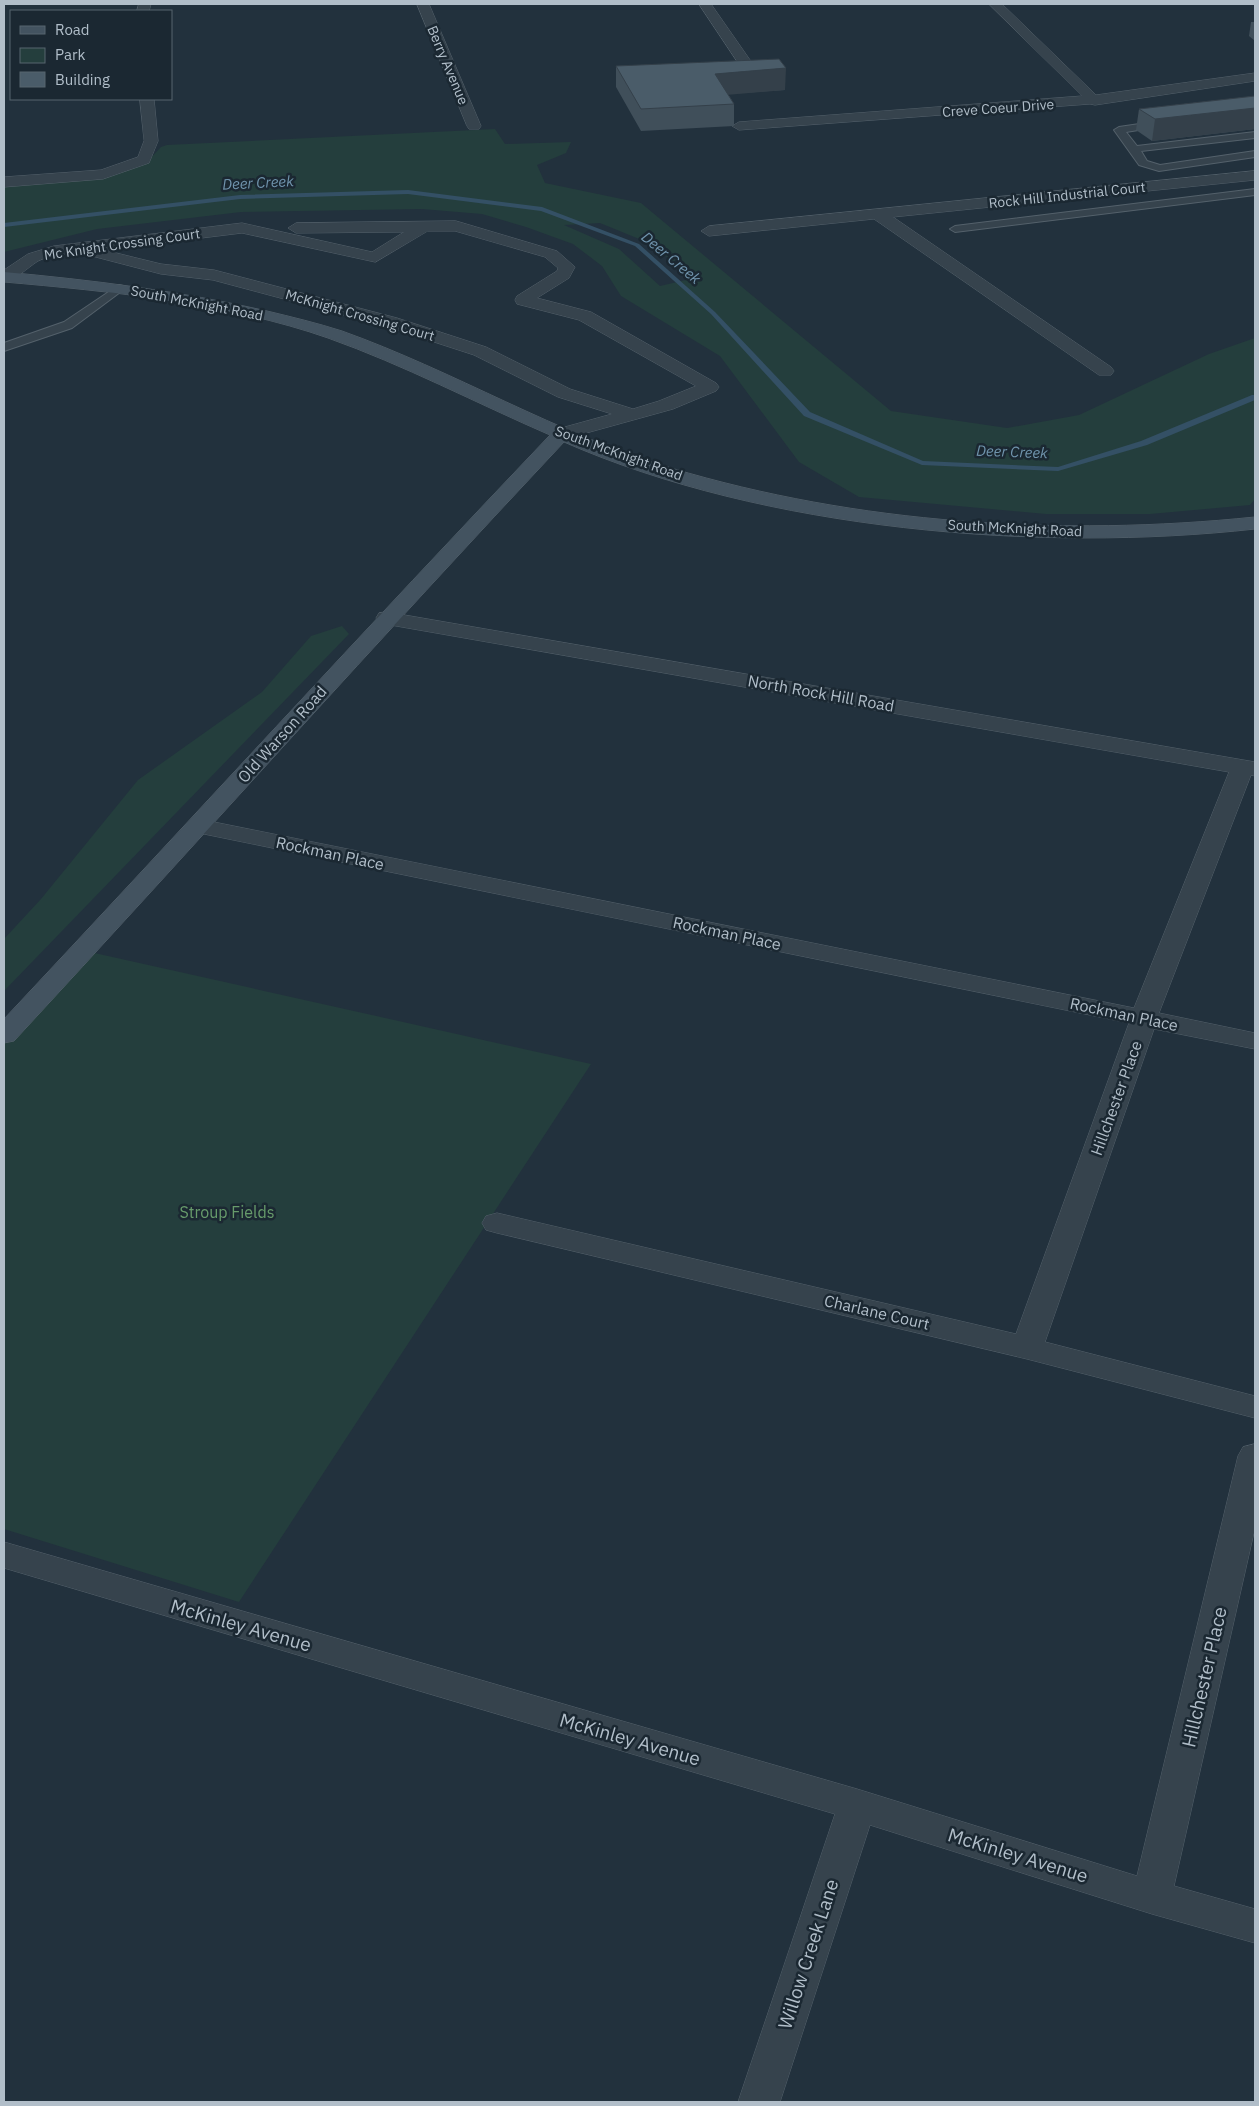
<svg xmlns="http://www.w3.org/2000/svg" width="1259" height="2106" font-family="'IBM Plex Sans',sans-serif">
<style>
.green{fill:#243e3d;fill-rule:evenodd}
.lines{fill:none;stroke-linecap:round;stroke-linejoin:round}
.stream{fill:#345065;fill-rule:evenodd}
.lane-casing{stroke:#54616b;stroke-width:2}
.street-casing{stroke:#54616b;stroke-width:1}
.secondary-casing{stroke:#54616b;stroke-width:1}
.lane{fill:#36434d;fill-rule:evenodd}
.street{fill:#36434d;fill-rule:evenodd}
.secondary{fill:#435360;fill-rule:evenodd}
.wall{fill:#404f5a}
.shaded-wall{fill:#34404a}
.building{fill:#4a5c69;stroke:#34404a}
.labels{text-anchor:middle;stroke-width:5;stroke-linejoin:round;paint-order:stroke}
.far-street-label{font-size:14px;fill:#b1bec9;stroke:#1b2832}
.far-water-label{font-size:15px;font-style:italic;fill:#7094ad;stroke:#1b2832}
.street-label{font-size:16px;fill:#b1bec9;stroke:#1b2832}
.park-label{font-size:16px;fill:#679b6b;stroke:#1b2832}
.near-street-label{font-size:19px;fill:#b1bec9;stroke:#1b2832}
</style>
<rect width="100%" height="100%" fill="#22313d"/>
<g class="green">
<path d="M495,129L505,144L571,142L566,153L537,165L545,183L641,203L891,411L1007,428L1079,415L1209,354L1255,338V499L1250,505L1150,514H1046L859,497L799,462L720,356L621,296L602,266L573,244L526,227L482,214L422,209L241,212L97,229L4,252V184H29L147,162L161,147L167,145ZM600,223L654,245L690,279L660,286L619,249L564,225Z"/>
<path d="M342,626L349,634L4,991V939L41,899L138,780L262,692L311,636Z"/>
<path d="M90,952L591,1064L239,1602L4,1529V1043Z"/>
</g>
<g class="lines">
<path class="stream" d="M408,190L542,207L639,244L715,312L810,412L923,461L1058,467L1141,441L1252,395H1255V400L1147,445L1058,471L922,465L804,416L711,314L635,246L541,211L408,194L240,199L4,227V223L240,195Z"/>
<defs>
<g id="lane">
<path d="M1160,121L1163,122V126L1126,132L1137,146L1255,132V138L1141,151L1147,161L1160,165L1255,151V157L1159,171L1139,165L1114,130L1119,127Z"/>
<path d="M1255,189V195L955,232L950,229L955,226Z"/>
<path d="M119,285L123,286V290L72,328L4,351V343L64,322Z"/>
</g>
<g id="street">
<path d="M139,4H151L149,11H137Z"/>
<path d="M417,4H429L481,126L479,129H469L467,126Z"/>
<path d="M699,4H711L757,70L755,73H745Z"/>
<path d="M989,4H1002L1096,95L1255,73V81L1095,105L1090,104L739,130L732,126L739,122L1082,96Z"/>
<path d="M140,99H154L158,141L149,163L103,179L4,187V177L101,170L138,157L144,141Z"/>
<path d="M1255,171V180L893,217L1111,367L1114,371L1111,375H1099L874,219L709,236L701,231L709,226Z"/>
<path d="M456,221L557,251L575,267L569,278L537,298L591,312L716,383L719,387L716,391L673,409L561,440L554,438L552,434L554,430L612,414L558,397L474,355L385,326L213,280L161,274L88,255L86,252C71,254 52,254 38,261C27,268 17,279 4,282V270L28,254L54,246L242,223L372,252L404,232L296,233L288,228L296,223ZM428,231H455L545,257L558,268L557,271L517,296L515,300L517,304L579,320L696,386L659,401L633,409L570,389L486,347L397,318L214,270L161,264L104,250L242,233L375,262Z"/>
<path d="M387,612L1255,762V776L1251,775L1159,1013L1255,1033V1049L1154,1029L1045,1342L1255,1396V1418L1027,1359L497,1233L486,1230L482,1223L486,1216L497,1213L1016,1334L1129,1023L199,833L190,831L187,826L190,821L199,819L1134,1008L1229,772L379,623L376,618L379,613Z"/>
<path d="M1255,1444V1528L1174,1886L1255,1909V1943L1152,1914L870,1825L780,2102H738L835,1814L4,1568V1542L857,1789L1137,1876L1238,1456L1243,1447Z"/>
</g>
<path id="secondary" d="M4,272C92,280 180,291 267,311C292,317 317,323 342,331C454,371 557,434 671,468C858,524 1061,537 1255,517V529C1039,553 764,530 564,442C379,639 198,842 14,1041L4,1043V1019C186,825 366,628 550,435C476,403 404,365 328,338C228,303 109,291 4,282Z"/>
</defs>
<use href="#lane" class="lane-casing"/>
<use href="#street" class="street-casing"/>
<use href="#secondary" class="secondary-casing"/>
<use href="#lane" class="lane"/>
<use href="#street" class="street"/>
<use href="#secondary" class="secondary"/>
</g>
<g class="wall">
<path d="M1251,22H1255V41L1249,36Z"/>
<path d="M616,66L785,90L728,94L734,104V126L641,131L616,87Z"/>
<path d="M1255,96V129L1152,141L1136,130L1139,109Z"/>
</g>
<g class="shaded-wall">
<path d="M786,68L785,90L714,96L715,74Z"/>
<path d="M1255,108V129L1152,141L1155,119Z"/>
</g>
<g class="building">
<path d="M779,59L786,68L715,74L734,104L641,109L616,66Z"/>
<path d="M1255,96V108L1155,119L1139,109Z"/>
</g>
<g class="labels">
<g class="far-street-label">
<text transform="translate(448 65) rotate(67)" y="5">Berry Avenue</text>
<text transform="translate(998 108) rotate(-4)" y="5">Creve Coeur Drive</text>
<text transform="translate(1067 195) rotate(-6)" y="5">Rock Hill Industrial Court</text>
<text transform="translate(122 244) rotate(-8)" y="5">Mc Knight Crossing Court</text>
<text transform="translate(197 303) rotate(11)" y="5">South McKnight Road</text>
<text transform="translate(360 315) rotate(16)" y="5">McKnight Crossing Court</text>
<text transform="translate(619 453) rotate(20)" y="5">South McKnight Road</text>
<text transform="translate(1015 528) rotate(3)" y="5">South McKnight Road</text>
</g>
<g class="far-water-label">
<text transform="translate(258 183) rotate(-3)" y="5">Deer Creek</text>
<text transform="translate(671 258) rotate(40)" y="5">Deer Creek</text>
<text transform="translate(1012 452) rotate(2)" y="5">Deer Creek</text>
</g>
<g class="street-label">
<text transform="translate(821 693) rotate(10)" y="6">North Rock Hill Road</text>
<text transform="translate(282 734) rotate(-48)" y="6">Old Warson Road</text>
<text transform="translate(330 853) rotate(12)" y="6">Rockman Place</text>
<text transform="translate(727 933) rotate(12)" y="6">Rockman Place</text>
<text transform="translate(1124 1014) rotate(12)" y="6">Rockman Place</text>
<text transform="translate(1116 1098) rotate(-70)" y="6">Hillchester Place</text>
<text transform="translate(877 1312) rotate(13)" y="6">Charlane Court</text>
</g>
<g class="park-label">
<text x="227" y="1218">Stroup Fields</text>
</g>
<g class="near-street-label">
<text transform="translate(241 1625) rotate(16)" y="7">McKinley Avenue</text>
<text transform="translate(1204 1677) rotate(-77)" y="7">Hillchester Place</text>
<text transform="translate(630 1739) rotate(16)" y="7">McKinley Avenue</text>
<text transform="translate(1018 1855) rotate(17)" y="7">McKinley Avenue</text>
<text transform="translate(808 1954) rotate(-72)" y="7">Willow Creek Lane</text>
</g>
</g>
<rect width="1259" height="2106" fill="none" stroke="#b1bec9" stroke-width="10"/>
<rect x="10" y="10" width="162" height="90" fill="#1b2832" stroke="#57646e"/>
<rect x="20" y="26" width="25" height="8" fill="#435360" stroke="#57646e"/>
<text x="55" y="35" font-size="15" fill="#b1bec9">Road</text>
<rect x="20" y="48" width="25" height="15" fill="#243e3d" stroke="#57646e"/>
<text x="55" y="60" font-size="15" fill="#b1bec9">Park</text>
<rect x="20" y="72" width="25" height="15" fill="#4a5c69" stroke="#57646e"/>
<text x="55" y="85" font-size="15" fill="#b1bec9">Building</text>
</svg>
